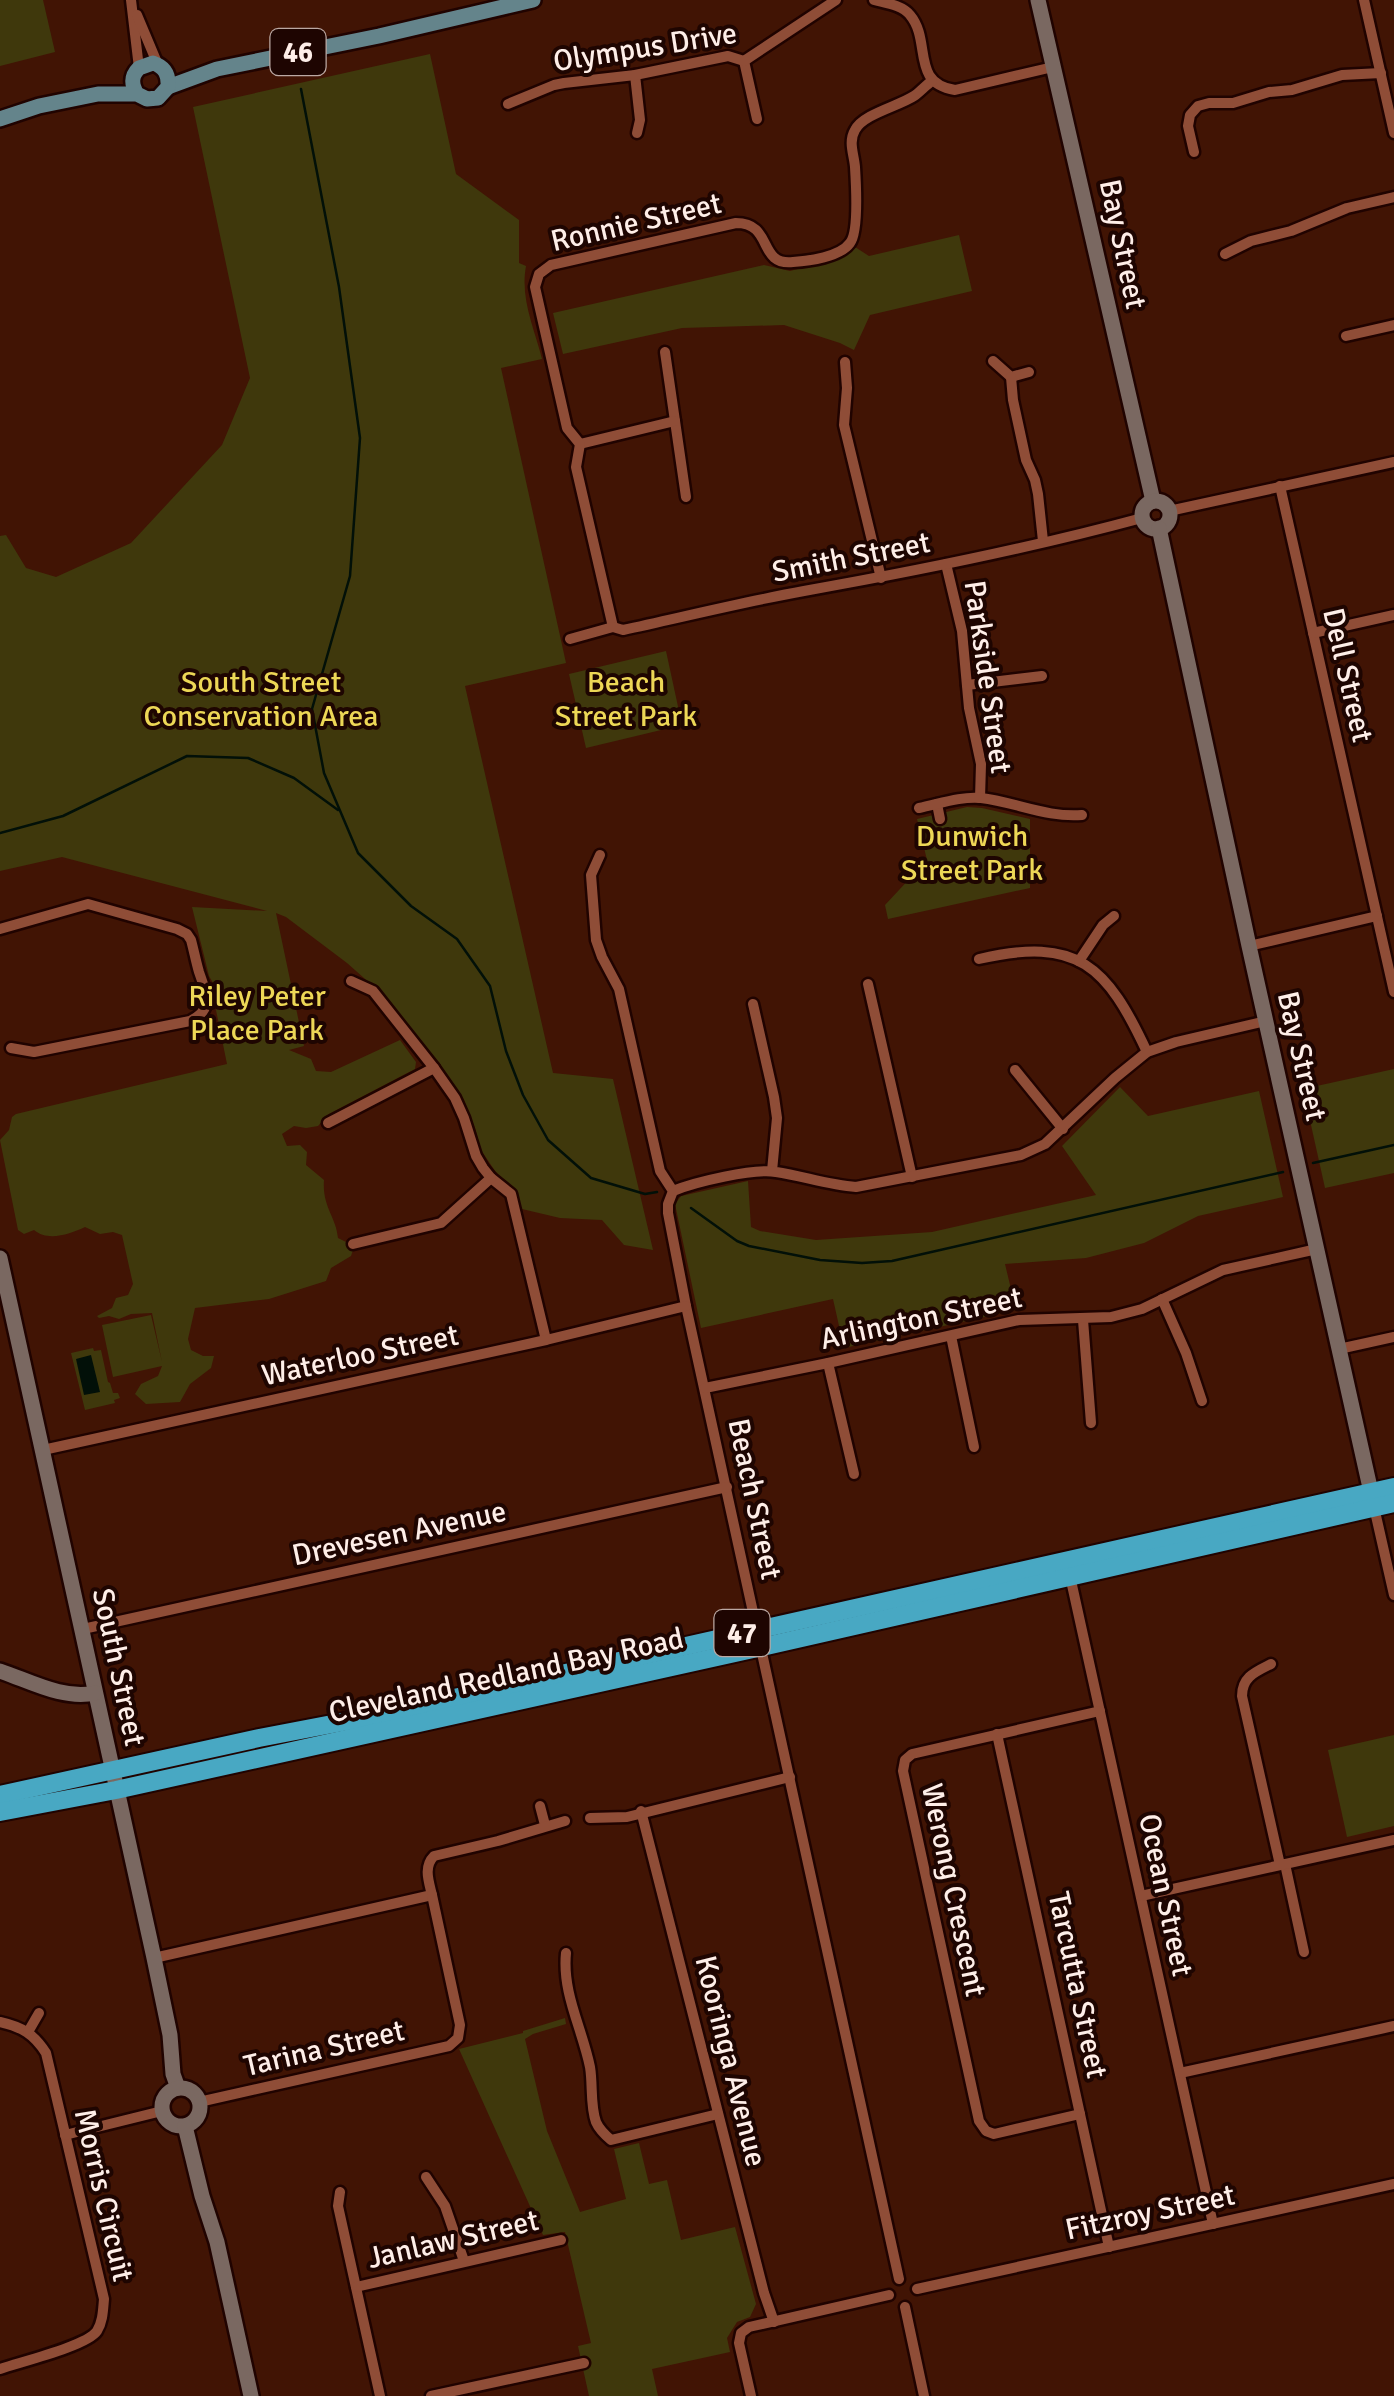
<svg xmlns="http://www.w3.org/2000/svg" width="1394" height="2396" font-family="Signika,sans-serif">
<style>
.green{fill:#3f380c}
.water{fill:#021008}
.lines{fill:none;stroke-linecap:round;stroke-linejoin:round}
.stream{stroke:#021008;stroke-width:2.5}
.street-casing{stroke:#200300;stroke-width:15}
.secondary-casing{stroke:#200300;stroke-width:20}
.primary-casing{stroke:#200300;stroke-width:20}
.highway-casing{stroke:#200300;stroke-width:22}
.street{stroke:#8f4d37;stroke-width:10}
.secondary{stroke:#7a6861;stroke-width:15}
.primary{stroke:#64848b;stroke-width:15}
.highway{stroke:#48a8c3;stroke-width:18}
.labels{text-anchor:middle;stroke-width:8;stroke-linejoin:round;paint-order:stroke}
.shield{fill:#1e0501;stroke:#bba8a3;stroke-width:2.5}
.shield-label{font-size:28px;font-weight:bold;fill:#feeee8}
.street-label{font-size:30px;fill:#feeee8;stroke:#1e0501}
.park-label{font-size:30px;fill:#edd756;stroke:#1e0501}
</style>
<rect width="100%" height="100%" fill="#411404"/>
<g class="green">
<path d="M0,0H43L55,52L0,66Z"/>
<path d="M430,54L456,174L519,220V263L526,266C520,299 534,327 542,359L501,368L566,663L465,686L553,1073L613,1079L653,1250L624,1245L602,1220L560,1218L522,1209L510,1185L495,1171L481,1150L475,1128L463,1098L373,986L347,963L286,917L276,913L304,1046L289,1050L311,1059L316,1071L331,1072L400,1040L416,1062L415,1069L329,1114L318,1126L306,1128L294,1126L282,1134L287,1146L300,1145L307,1152L306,1165L324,1180C322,1207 336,1216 338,1238L348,1243L353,1250L351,1256L331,1268L326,1281L269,1299L195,1308L188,1339L191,1350L203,1356H214L211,1368L190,1384L180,1402L146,1404L135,1394L141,1384L158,1376L162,1366L113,1377L102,1325L151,1315L162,1362L152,1313L131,1314L119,1319L109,1316L99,1318L97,1316L112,1308L116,1298L128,1295L133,1284L122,1235L113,1232L100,1234L85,1227C70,1234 48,1242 34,1230L24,1234L18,1230L0,1140L9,1130L12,1117L16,1114L227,1064L216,1010L218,992L209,976L192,907L267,911L62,857L0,871V536L6,535L26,568L56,577L131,543L222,445L250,378L193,107Z"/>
<path d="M959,235L972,291L870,315L854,350L840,343L784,325L682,328L563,354L553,313L764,265L790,271L837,259L855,247L869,256Z"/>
<path d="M666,651L682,725L586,748L569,674Z"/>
<path d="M967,807L982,808L1030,819V888L888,919L885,905L927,860L917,819Z"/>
<path d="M1394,1069V1173L1325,1188L1303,1089Z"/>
<path d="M1120,1087L1148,1116L1259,1091L1283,1197L1198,1216L1144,1243L1086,1258L1005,1264L1016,1310L844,1348L833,1299L701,1328L675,1204L681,1196L748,1181L751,1227L760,1231L816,1240L932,1232L1096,1195L1062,1146Z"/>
<path d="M93,1348L94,1351L101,1350L108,1382L110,1383L113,1393H118L120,1398L114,1400L115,1403L85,1410L71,1353Z"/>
<path d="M1394,1735V1826L1347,1837L1328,1750Z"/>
<path d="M565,2018L566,2024L533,2034L525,2039L547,2131L580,2212L626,2199L614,2149L639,2143L649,2184L667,2180L681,2240L735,2227L756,2304L750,2317L737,2322L727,2338L730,2352L652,2369L658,2396H589L578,2346L591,2343L565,2232L543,2235L459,2049L523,2033V2031Z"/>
</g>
<path class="water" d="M91,1355L100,1392L84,1395L76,1359Z"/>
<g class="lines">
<g class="stream">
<path d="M301,89L339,287L360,438L350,576L312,709L324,773L358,853L411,906L457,939L490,986L506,1051L523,1095L548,1140L591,1178L645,1194L657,1192"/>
<path d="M0,833L63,816L187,756L248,758L294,778L338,810"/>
<path d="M1313,1163L1394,1145"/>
<path d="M691,1208L737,1241L749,1246L820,1260L862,1263L892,1261L1283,1172"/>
</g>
<defs>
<g id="street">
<path d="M131,0L139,68"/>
<path d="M874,0C885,3 902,5 910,15C932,41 910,83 955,90L1053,67"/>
<path d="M1364,0L1394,133"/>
<path d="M137,15L158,65"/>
<path d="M744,61L757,119"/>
<path d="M635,75L640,120L637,133"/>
<path d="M508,104L554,85L564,83L635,75L728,56L744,61L836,0"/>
<path d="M1194,152L1188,126L1190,115L1198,106L1209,103H1233L1269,92L1292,90L1342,75L1381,73"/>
<path d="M1225,254L1251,241L1291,231L1347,208L1394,197"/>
<path d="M1346,336L1394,325"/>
<path d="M665,352L686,497"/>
<path d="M993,361L1011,377L1029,372"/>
<path d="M845,362L847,388L844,425L881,578"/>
<path d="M1011,377L1013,400L1026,460L1035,480L1038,494L1043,541"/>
<path d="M580,444L675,421"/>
<path d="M1280,486L1394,992"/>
<path d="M1169,511L1394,462"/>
<path d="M946,564L962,631L969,708L981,764L980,798"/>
<path d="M613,627L576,467L580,444L567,428L535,287L539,274L551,265L736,223C774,223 757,266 793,262C809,261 840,257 850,243C859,232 856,183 855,167C854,154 848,142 855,130C863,114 899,106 914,96C920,92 926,85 932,81"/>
<path d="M1313,633L1394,615"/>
<path d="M570,639L613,627L623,630C683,617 743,602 804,591C917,571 1031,548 1142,518"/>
<path d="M967,685L1042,676"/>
<path d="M937,804L940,819"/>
<path d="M919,808C939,804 961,796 981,798C1015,802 1048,818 1082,815"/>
<path d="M600,855L591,875L596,940L602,957L619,989L660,1171L673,1191L668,1204V1213L686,1306L899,2279"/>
<path d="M0,929L88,904L177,929L187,934L191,940C194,951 196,962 199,972C206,993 215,1009 190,1021L34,1052L11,1048"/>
<path d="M1249,946L1377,916"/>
<path d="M979,959C1078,936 1107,966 1147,1052"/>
<path d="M1079,961L1103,925L1114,916"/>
<path d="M351,981L373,991L434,1068L455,1098L464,1118L476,1156L483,1168L491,1178L511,1194L546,1340"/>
<path d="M868,984L912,1177"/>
<path d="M753,1004L774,1097L777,1118L772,1171"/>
<path d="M1015,1070L1063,1129"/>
<path d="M328,1123L434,1068"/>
<path d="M673,1191C695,1182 754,1168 776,1172C803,1176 828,1185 856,1187L1021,1155L1045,1144L1115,1078L1147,1052L1176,1042L1266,1021"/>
<path d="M353,1244L441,1223L491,1178"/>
<path d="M1162,1299L1186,1353L1202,1401"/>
<path d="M1083,1320L1091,1423"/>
<path d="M951,1336L974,1447"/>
<path d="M1339,1349L1394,1337"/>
<path d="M828,1363L854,1474"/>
<path d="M705,1388L828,1363L1019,1320L1111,1317L1142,1309L1223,1270L1317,1249"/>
<path d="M43,1450L546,1340L686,1306"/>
<path d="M1374,1507L1394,1595"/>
<path d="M1070,1576L1213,2224"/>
<path d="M83,1629L727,1487"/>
<path d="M1271,1664C1255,1672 1242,1677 1242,1696L1280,1865"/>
<path d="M997,1734L1109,2247"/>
<path d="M540,1806L545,1825"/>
<path d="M641,1811L764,2293L774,2322"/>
<path d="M590,1818L627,1817L790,1777"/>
<path d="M1285,1864L1304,1952"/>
<path d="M1141,1896L1394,1840"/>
<path d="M566,1953C562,1993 582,2028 590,2067C593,2085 590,2105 596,2122C599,2129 604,2134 611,2140L718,2114"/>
<path d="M154,1958L432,1895C429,1882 423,1867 434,1856L498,1841L565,1821"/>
<path d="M0,2022C22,2027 34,2034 46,2053L104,2299C103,2310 103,2321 97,2331C87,2346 20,2362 0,2369"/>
<path d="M28,2032L39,2013"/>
<path d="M1180,2073L1394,2026"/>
<path d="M199,2102L449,2046L458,2038L460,2025L432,1895"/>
<path d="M1080,2114L994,2134L986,2131L979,2121L903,1771L905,1760L912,1754L1100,1711"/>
<path d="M65,2135L162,2111"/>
<path d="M426,2177L445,2206L464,2261"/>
<path d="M340,2192L338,2206L380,2396"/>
<path d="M356,2287L561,2240"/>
<path d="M917,2289L1394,2184"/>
<path d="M905,2307L924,2396"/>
<path d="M431,2396L584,2363"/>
<path d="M751,2396L739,2343L741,2333L749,2327L889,2295"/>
</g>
<g id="secondary">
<path d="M1038,0L1153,501"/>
<circle cx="1156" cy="515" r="14"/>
<path d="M1159,528L1249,946L1373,1501"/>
<path d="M0,1258L154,1958L170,2035L173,2074L178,2088"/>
<path d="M0,1671C30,1681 63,1700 95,1693"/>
<circle cx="181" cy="2107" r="19"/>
<path d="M185,2126L202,2196L217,2242L251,2396"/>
</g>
<g id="primary">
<path d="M168,87L217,69L379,36L533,0"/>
<path d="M0,119L39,106L98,94H137L147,99L158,98L168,87C169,75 165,67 153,63L139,68C131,76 131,84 137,94"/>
</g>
<g id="highway">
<path d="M0,1795L259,1738L374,1716L1394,1487"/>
<path d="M0,1812L116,1790L762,1647L1394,1503"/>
</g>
</defs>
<use href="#street" class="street-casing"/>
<use href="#secondary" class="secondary-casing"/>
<use href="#primary" class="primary-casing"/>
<use href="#highway" class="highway-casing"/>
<use href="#street" class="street"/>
<use href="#secondary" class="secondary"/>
<use href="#primary" class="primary"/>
<use href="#highway" class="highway"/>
</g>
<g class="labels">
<g class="shield">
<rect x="270.5" y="29" width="55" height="46" rx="8"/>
<rect x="714.5" y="1610" width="55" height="46" rx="8"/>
</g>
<g class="shield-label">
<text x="298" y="62">46</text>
<text x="742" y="1643">47</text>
</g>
<g class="street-label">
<text transform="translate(645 47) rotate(-9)" y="10">Olympus Drive</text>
<text transform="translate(636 222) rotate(-13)" y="10">Ronnie Street</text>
<text transform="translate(1123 244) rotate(78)" y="10">Bay Street</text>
<text transform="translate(851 557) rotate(-11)" y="10">Smith Street</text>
<text transform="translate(1348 675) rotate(77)" y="10">Dell Street</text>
<text transform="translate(988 677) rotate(82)" y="10">Parkside Street</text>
<text transform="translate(1302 1056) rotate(77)" y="10">Bay Street</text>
<text transform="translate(921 1318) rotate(-12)" y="10">Arlington Street</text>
<text transform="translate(360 1355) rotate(-12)" y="10">Waterloo Street</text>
<text transform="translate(755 1499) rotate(78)" y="10">Beach Street</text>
<text transform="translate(399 1533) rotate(-12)" y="10">Drevesen Avenue</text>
<text transform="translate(119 1667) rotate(78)" y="10">South Street</text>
<text transform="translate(506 1675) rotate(-12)" y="10">Cleveland Redland Bay Road</text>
<text transform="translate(954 1890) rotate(78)" y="10">Werong Crescent</text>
<text transform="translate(1166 1895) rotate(78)" y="10">Ocean Street</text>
<text transform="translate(1078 1985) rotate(78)" y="10">Tarcutta Street</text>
<text transform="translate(324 2048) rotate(-13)" y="10">Tarina Street</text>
<text transform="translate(731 2061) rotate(76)" y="10">Kooringa Avenue</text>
<text transform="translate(104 2195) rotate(77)" y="10">Morris Circuit</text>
<text transform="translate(1150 2212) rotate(-12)" y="10">Fitzroy Street</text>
<text transform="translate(453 2239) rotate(-13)" y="10">Janlaw Street</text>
</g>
<g class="park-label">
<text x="261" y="692">South Street<tspan x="261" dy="34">Conservation Area</tspan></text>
<text x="626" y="692">Beach<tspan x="626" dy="34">Street Park</tspan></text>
<text x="972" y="846">Dunwich<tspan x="972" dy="34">Street Park</tspan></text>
<text x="257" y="1006">Riley Peter<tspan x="257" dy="34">Place Park</tspan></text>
</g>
</g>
</svg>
